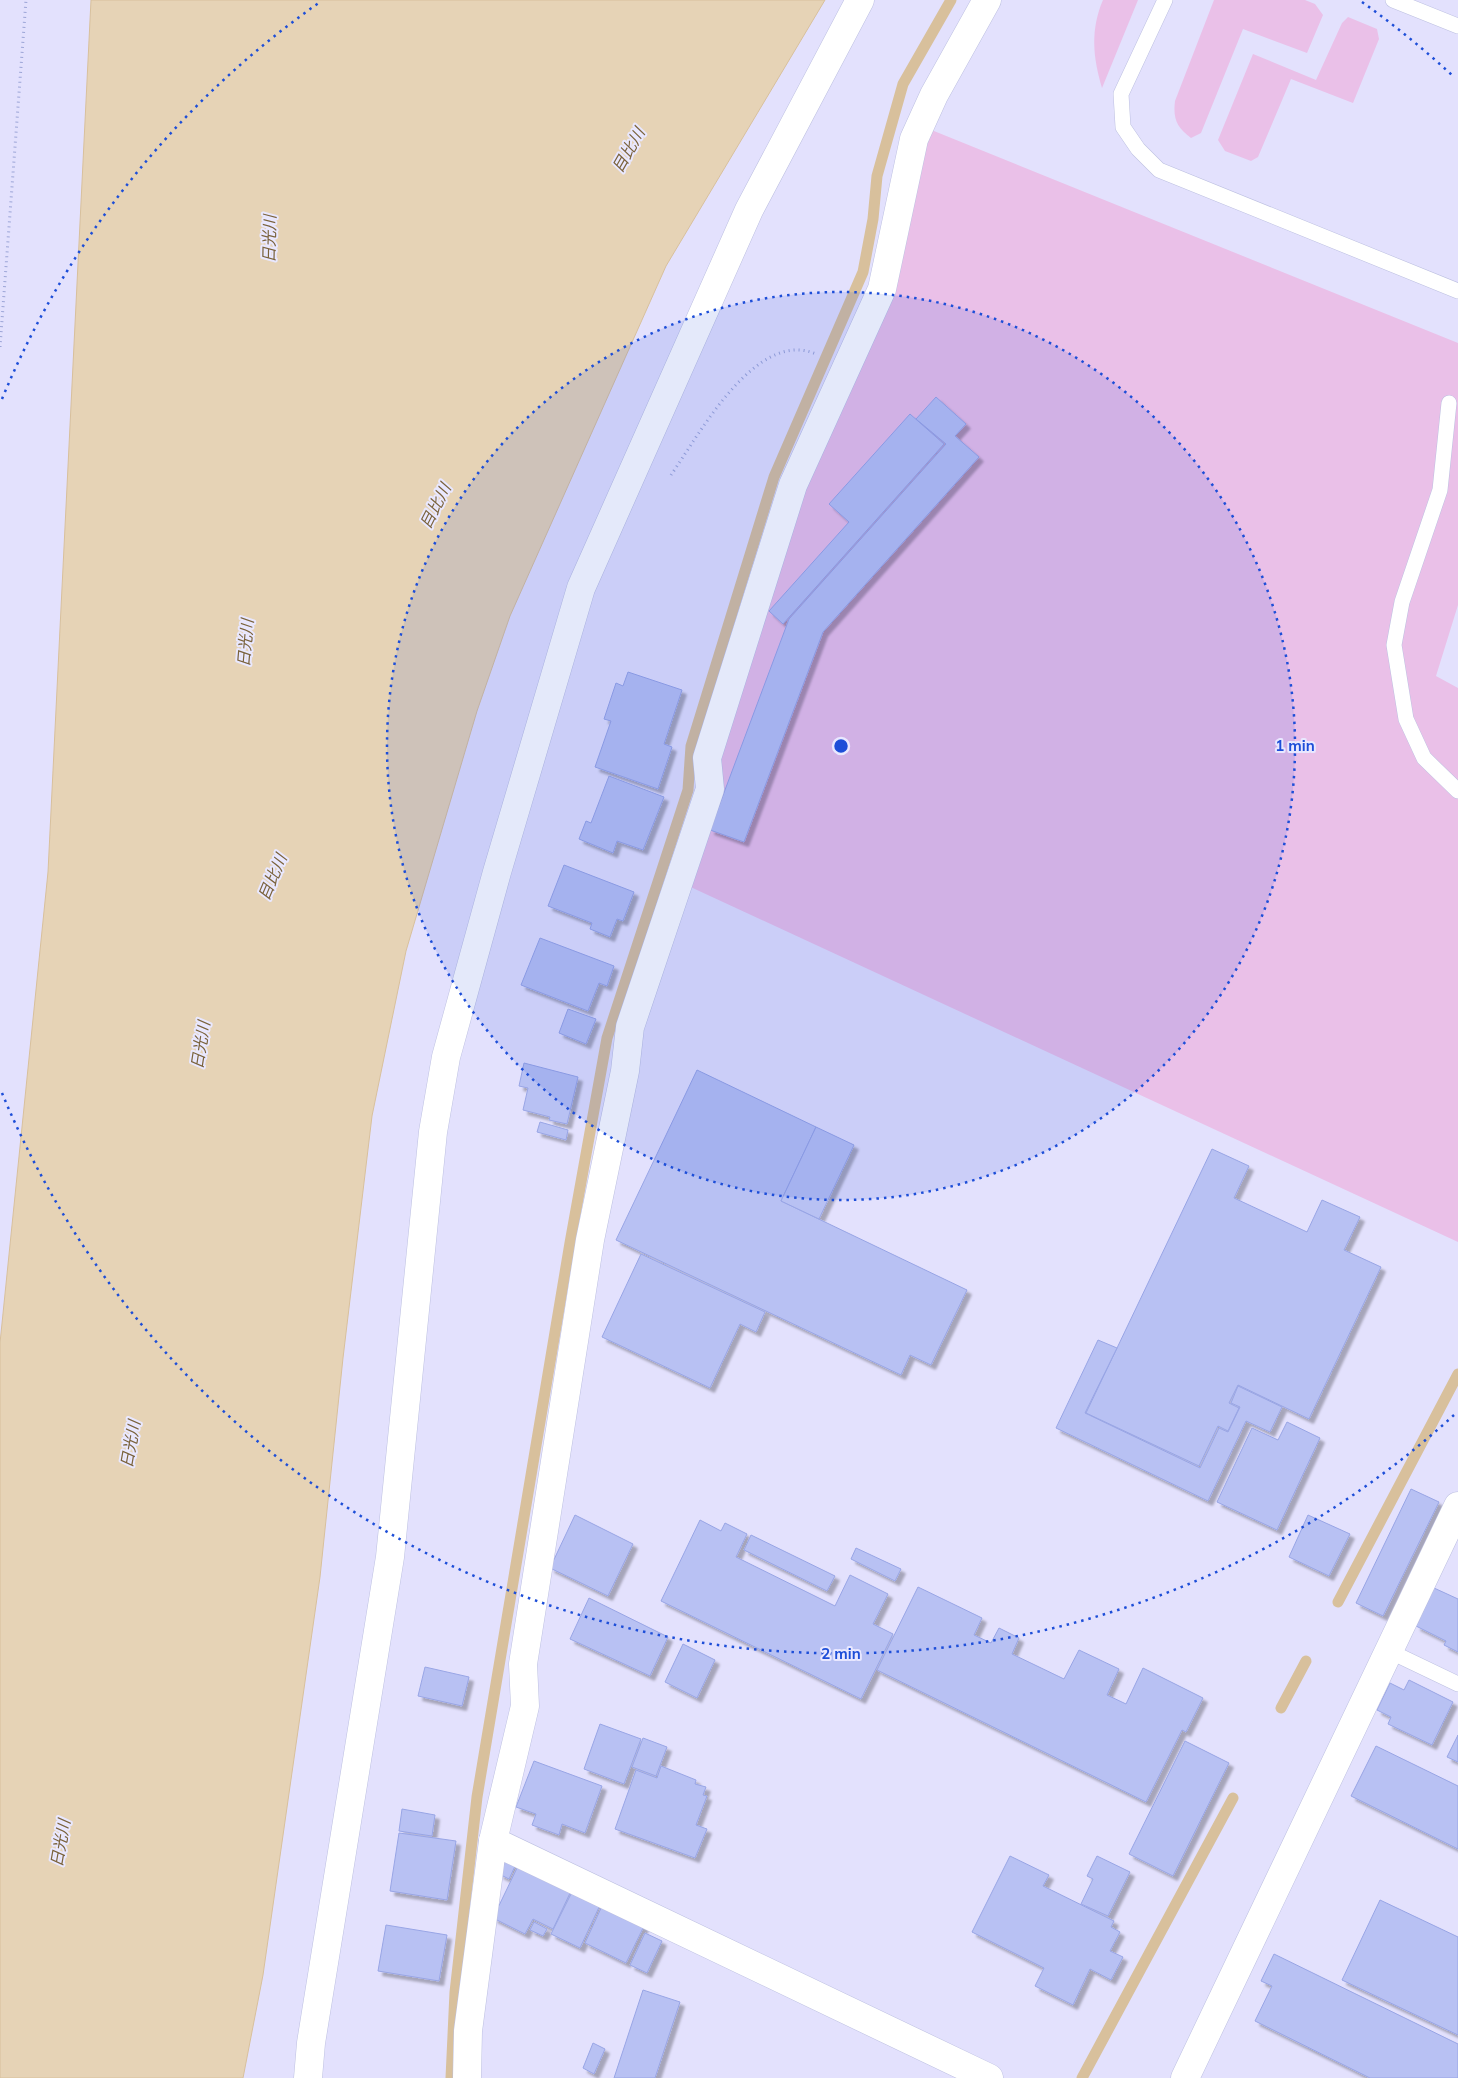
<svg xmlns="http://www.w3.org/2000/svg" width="1458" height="2078" font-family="Mulish,'Noto Sans JP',sans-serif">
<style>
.green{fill:#eac0e8}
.water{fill:#e6d3b6;stroke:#d8c09c}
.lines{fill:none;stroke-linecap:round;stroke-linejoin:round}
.stream{stroke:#d8c09c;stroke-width:11}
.building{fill:#b8c1f3;stroke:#98a5e5;filter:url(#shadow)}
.service-casing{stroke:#bdc0e1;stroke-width:16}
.minor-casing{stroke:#bdc0e1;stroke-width:29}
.path{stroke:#9ca5d7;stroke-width:3;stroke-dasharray:1 4;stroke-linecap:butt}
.service{stroke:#fff;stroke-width:15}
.minor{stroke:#fff;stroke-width:28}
.ring{fill:none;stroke:#1d4ed8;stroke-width:2.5;stroke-dasharray:2.5 5}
.labels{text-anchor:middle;stroke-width:4;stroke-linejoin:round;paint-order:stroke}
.water-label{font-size:16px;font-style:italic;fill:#7a623b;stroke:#e9e8ff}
.centre{fill:#1d4ed8;stroke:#e9e8ff;stroke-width:2.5}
.ring-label{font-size:15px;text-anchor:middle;font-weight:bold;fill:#1d4ed8;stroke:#e9e8ff;stroke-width:4;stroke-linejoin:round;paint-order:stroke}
</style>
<defs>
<filter id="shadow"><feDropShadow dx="4.5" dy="4.5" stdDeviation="1" flood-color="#0004"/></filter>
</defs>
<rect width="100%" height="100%" fill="#e3e1fd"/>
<g class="green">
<path d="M1103,0H1138L1102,88C1093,58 1090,30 1103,0Z"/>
<path d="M1214,0H1305L1315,4L1323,15L1307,53L1243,29L1201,133L1191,138C1176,127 1173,118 1175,101Z"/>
<path d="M1348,17L1377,29L1379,39L1353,103L1291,79L1258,157L1251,161L1225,151L1218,140L1253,54L1316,80L1342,23Z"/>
<path d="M929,129L1458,343V605L1436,676L1458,688V1242L684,884L717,755L802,487Z"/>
</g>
<path class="water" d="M91,0H825L666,266L510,616L477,711L406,951L372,1116L343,1358L320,1577L263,1975L243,2078H0V1343L48,872Z"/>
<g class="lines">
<g class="stream">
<path d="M1338,1602L1458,1374"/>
<path d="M1281,1708L1306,1661"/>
<path d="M451,2078L455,1992L477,1797L570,1243L607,1038L688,790L691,746L774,477L863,272L873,219L877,176L903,84L951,0"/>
<path d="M1082,2078L1233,1798"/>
</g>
</g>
<g class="building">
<path d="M936,397L966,424L955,436L979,457L823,632L744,842L710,830L789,619L946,444L916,419Z"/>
<path d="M910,414L944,444L783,624L769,611L849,522L829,504Z"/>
<path d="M628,672L682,690L664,744L672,747L658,789L595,767L611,721L604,719L616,683L623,686Z"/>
<path d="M609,776L664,797L643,850L617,841L613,853L579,839L586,821L591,823Z"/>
<path d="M564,865L634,892L623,921L617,919L610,937L590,929L592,923L548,906Z"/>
<path d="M540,938L614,966L607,986L599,983L588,1011L521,985Z"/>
<path d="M568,1009L596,1019L586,1044L559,1033Z"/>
<path d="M524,1063L578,1077L567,1124L549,1120L550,1117L523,1110L528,1088L519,1086Z"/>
<path d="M697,1070L816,1127L781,1201L967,1290L931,1365L910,1355L901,1375L616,1240Z"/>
<path d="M540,1122L568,1130L566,1140L537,1132Z"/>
<path d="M816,1127L854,1145L819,1219L781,1201Z"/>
<path d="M1212,1149L1249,1166L1234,1198L1307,1232L1322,1200L1360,1217L1344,1250L1381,1267L1309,1419L1238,1385L1229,1403L1239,1408L1228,1431L1218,1426L1199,1466L1086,1413Z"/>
<path d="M641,1254L765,1312L756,1332L740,1324L710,1388L602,1337Z"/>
<path d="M1098,1340L1117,1348L1085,1413L1200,1468L1219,1428L1228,1432L1240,1407L1231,1403L1238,1386L1282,1407L1270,1432L1246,1421L1208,1501L1056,1428Z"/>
<path d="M1287,1422L1320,1438L1277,1530L1217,1502L1252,1428L1278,1440Z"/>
<path d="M1411,1489L1439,1502L1383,1616L1356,1603Z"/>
<path d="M575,1515L633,1544L608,1596L550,1568Z"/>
<path d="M1308,1515L1350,1534L1329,1576L1289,1557Z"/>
<path d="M700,1520L721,1531L725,1523L747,1534L736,1557L835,1606L850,1575L888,1594L873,1624L893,1634L861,1699L661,1601Z"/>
<path d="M751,1535L835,1576L827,1591L744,1550Z"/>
<path d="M856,1548L901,1569L895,1581L851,1559Z"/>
<path d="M918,1587L982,1618L974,1635L991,1643L999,1628L1019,1638L1012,1654L1064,1679L1079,1650L1119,1669L1107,1695L1126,1704L1143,1668L1203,1698L1186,1732L1182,1730L1146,1802L877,1670Z"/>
<path d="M1434,1588L1458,1599V1652L1444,1645L1446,1641L1416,1626Z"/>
<path d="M589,1598L668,1637L650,1676L570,1639Z"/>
<path d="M683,1644L715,1660L697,1698L665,1682Z"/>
<path d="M425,1667L469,1677L462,1706L418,1696Z"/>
<path d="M1409,1680L1453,1702L1432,1745L1388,1724L1391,1717L1377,1710L1390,1683L1404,1690Z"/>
<path d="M600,1724L641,1739L624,1784L584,1769Z"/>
<path d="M1458,1735V1762L1447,1757Z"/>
<path d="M643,1738L667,1747L656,1776L632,1767Z"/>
<path d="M1185,1741L1229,1763L1173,1876L1129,1854Z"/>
<path d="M1376,1746L1458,1786V1849L1351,1796Z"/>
<path d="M534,1761L602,1786L585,1833L562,1824L559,1835L532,1825L536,1814L516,1807Z"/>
<path d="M661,1766L696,1780L695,1784L706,1787L703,1795L707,1796L696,1825L707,1829L695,1858L615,1829L636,1770L657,1778Z"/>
<path d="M402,1809L435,1815L432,1836L399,1831Z"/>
<path d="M399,1833L456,1841L447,1900L390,1891Z"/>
<path d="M1010,1856L1049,1875L1043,1886L1114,1921L1111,1927L1120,1932L1110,1951L1123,1957L1111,1980L1090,1969L1073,2005L1035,1986L1044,1968L972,1932Z"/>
<path d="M1097,1856L1130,1872L1108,1916L1081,1904L1093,1879L1087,1876Z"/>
<path d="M506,1860L516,1864L509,1879L499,1874Z"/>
<path d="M518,1866L571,1891L553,1929L533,1919L525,1934L493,1918Z"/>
<path d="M572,1892L600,1905L580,1948L551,1934Z"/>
<path d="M1380,1900L1458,1937V2035L1342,1980Z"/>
<path d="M602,1906L644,1926L626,1963L585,1943Z"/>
<path d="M534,1922L547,1929L543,1936L530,1930Z"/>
<path d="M386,1925L447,1935L439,1981L378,1971Z"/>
<path d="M645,1933L662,1941L647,1973L630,1965Z"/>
<path d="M1274,1954L1458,2044V2078H1370L1255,2021L1272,1986L1261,1981Z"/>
<path d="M643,1990L680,2002L655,2078H614Z"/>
<path d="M593,2043L605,2049L594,2074L583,2068Z"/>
</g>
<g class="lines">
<defs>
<g id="service">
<path d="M1165,0L1121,94L1123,127L1138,149L1159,170L1458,291"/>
<path d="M1393,0L1458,26"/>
<path d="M1449,403L1440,490L1402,602L1394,645L1406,719L1424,758L1458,791"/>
<path d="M1389,1651L1458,1684"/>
</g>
<g id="minor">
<path d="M987,0L934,95L914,139L882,289L793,485L707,758L710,789L630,1027L625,1071L590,1240L523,1664L525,1706L493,1841L989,2078"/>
<path d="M308,2078L311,2043L390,1557L433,1132L446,1057L497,872L581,588L749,210L860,0"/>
<path d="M467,2078L468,2031L493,1841"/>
<path d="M1185,2078L1458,1506"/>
</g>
</defs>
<use href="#service" class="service-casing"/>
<use href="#minor" class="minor-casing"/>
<g class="path">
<path d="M0,347L26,0"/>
<path d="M671,475C699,435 756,328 816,354"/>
</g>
<use href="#service" class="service"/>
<use href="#minor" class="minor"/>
</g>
<circle cx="841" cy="746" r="454" fill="#1d4ed8" fill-opacity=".12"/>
<g class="ring">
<circle cx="841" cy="746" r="454"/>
<path d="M1454 1415A908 908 0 0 1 2 1093M2 399A908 908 0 0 1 320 2M1362 2A908 908 0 0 1 1454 77"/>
</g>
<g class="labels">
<g class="water-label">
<text transform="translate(628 150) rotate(-60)" y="6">目比川</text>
<text transform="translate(269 239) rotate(-89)" y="6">日光川</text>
<text transform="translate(435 506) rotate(-63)" y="6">目比川</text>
<text transform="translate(245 643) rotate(-85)" y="6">日光川</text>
<text transform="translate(272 877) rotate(-67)" y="6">目比川</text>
<text transform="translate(200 1045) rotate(-81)" y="6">日光川</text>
<text transform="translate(130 1444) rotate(-80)" y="6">日光川</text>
<text transform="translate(60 1843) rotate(-80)" y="6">日光川</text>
</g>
</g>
<circle cx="841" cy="746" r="8" class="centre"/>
<g class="ring-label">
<text x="1295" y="751">1 min</text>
<text x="841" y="1659">2 min</text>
</g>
</svg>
